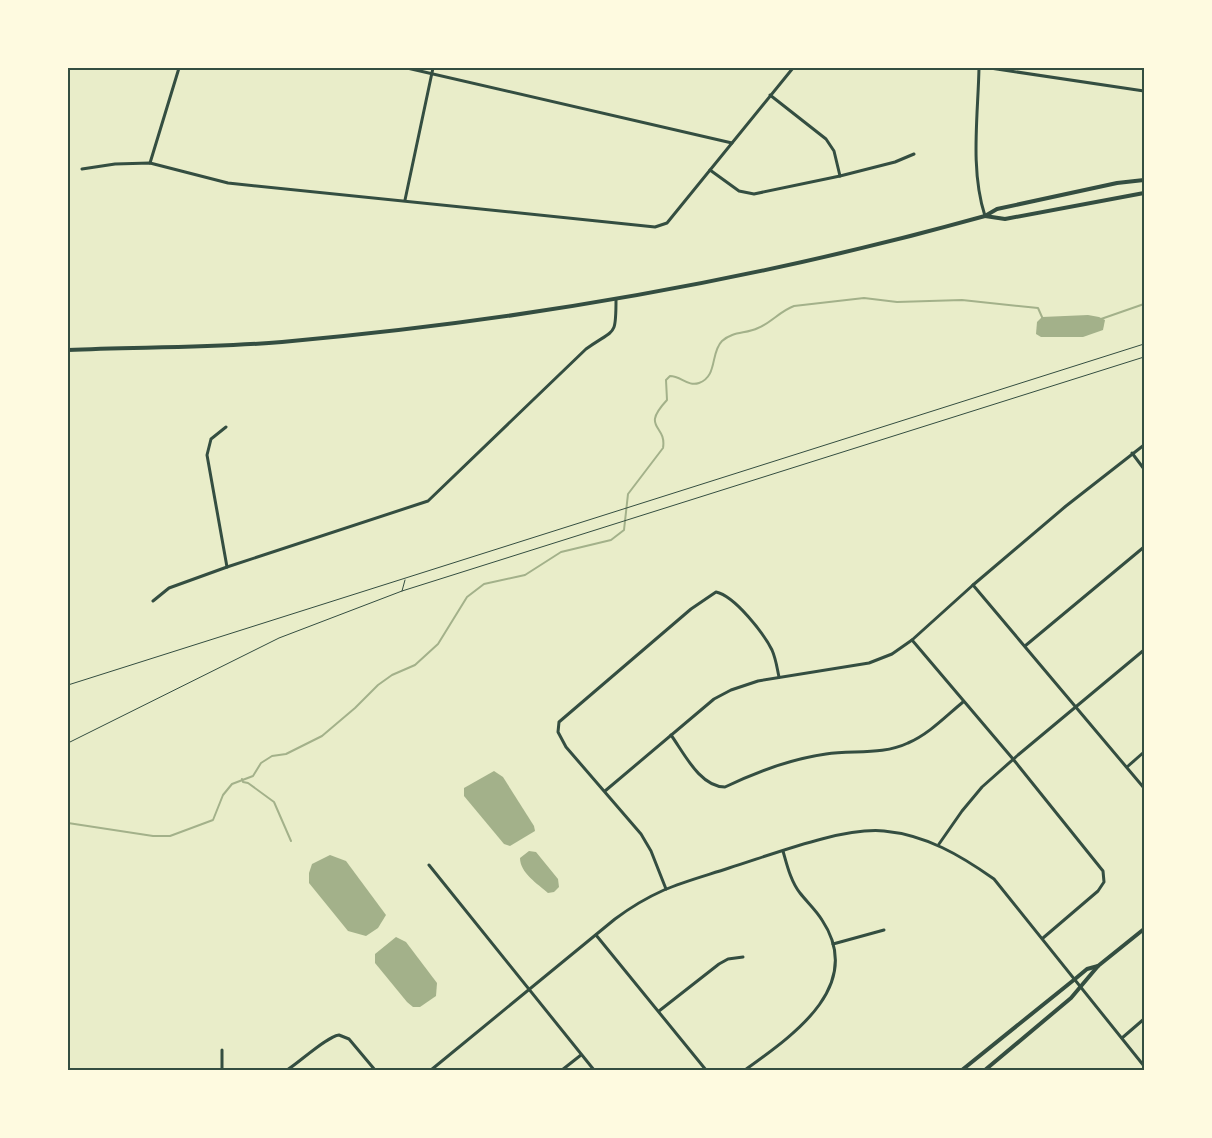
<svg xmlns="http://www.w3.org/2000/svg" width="1212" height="1138" font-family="'IBM Plex Serif',serif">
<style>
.water{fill:#a3b18a}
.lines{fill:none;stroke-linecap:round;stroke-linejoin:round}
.stream{stroke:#a3b18a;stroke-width:2}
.path{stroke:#344e41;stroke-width:1}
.minor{stroke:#344e41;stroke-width:3}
.secondary{stroke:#344e41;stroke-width:4}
.neatline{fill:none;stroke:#344e41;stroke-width:2}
</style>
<rect width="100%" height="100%" fill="#e9edc9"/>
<g class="water">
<path d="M1088,315L1099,317L1105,320L1103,330L1083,337H1041L1036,334L1037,322L1042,317Z"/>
<path d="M494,771L503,777L534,826L535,831L510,846L504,844L464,796V788Z"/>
<path d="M529,851L536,852L558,879L559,887L554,892L548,893C538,884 520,873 520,858Z"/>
<path d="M330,855L346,861L386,915L378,928L366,936L348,931L309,883V873L312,864Z"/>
<path d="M396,937L406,942L437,983L436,996L420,1007H413L407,1002L375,963V954Z"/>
</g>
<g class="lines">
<g class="stream">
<path d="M1101,319L1144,304"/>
<path d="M242,779L243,782L248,783L274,802L291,841"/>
<path d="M68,823L153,836H170L213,820L223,795L232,784L253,776L261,763L272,756L286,754L322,736L355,708L378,685L392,675L415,665L438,644L467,597L484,584L525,575L561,552L611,540L624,530L628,494L663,448C667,424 640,429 667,400L666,380L670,376C681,376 688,387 699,383C718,376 710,353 722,341C733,331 746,334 758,328C771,323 780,311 794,306L864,298L897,302L962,300L1038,308L1042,317"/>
</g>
<g class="path">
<path d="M402,591L405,580"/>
<path d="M68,685L1144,344"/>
<path d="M68,743L279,638L402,591L1144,357"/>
</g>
<g class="minor">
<path d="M407,68L732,143"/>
<path d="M979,68C978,116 970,170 985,216"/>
<path d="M990,68L1144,91"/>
<path d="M770,95L826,139L834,151L840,176"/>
<path d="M150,163L179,68"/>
<path d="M82,169L115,164L150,163L228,183L655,227L667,223L793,68"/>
<path d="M710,170L739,191L754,194L840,176L895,162L914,154"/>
<path d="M405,200L433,68"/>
<path d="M226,427L211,439L207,455L227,567"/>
<path d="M1132,453L1144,469"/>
<path d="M973,585L1144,788"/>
<path d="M153,601L169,588L227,567L428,501L586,349C615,328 616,338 616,300"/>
<path d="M912,640L1013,759L1103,871L1104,882L1098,891L1043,938"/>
<path d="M1025,646L1144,547"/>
<path d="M671,735C684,753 700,787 725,787C756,772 791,759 826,754C853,750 883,755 908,743C929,734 946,716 963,702"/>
<path d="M1127,767L1144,752"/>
<path d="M605,791L714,699L731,690L758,681L869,663L892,654L912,640L973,585L1066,506L1144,445"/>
<path d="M939,844L962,811L982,787L1018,755L1144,650"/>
<path d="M429,865L594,1070"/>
<path d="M666,889L651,851L641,834L566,747L558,732L559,722L691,609L716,592C735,596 764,634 772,650C776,659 777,668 779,677"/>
<path d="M596,935L706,1070"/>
<path d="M833,944L884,930"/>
<path d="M659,1011L719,964L728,959L743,957"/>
<path d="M1122,1038L1144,1019"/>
<path d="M222,1050V1070"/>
<path d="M287,1070C300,1062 326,1037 339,1035L349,1039L375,1070"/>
<path d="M431,1070L615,919C631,907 646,898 664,890C685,881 708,875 729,868C771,855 842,827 884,831C926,835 960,855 994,879L1144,1066"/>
<path d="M562,1070L581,1055"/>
<path d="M745,1070C792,1036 866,986 822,920C816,910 807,902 800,893C791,882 787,865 783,851"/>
</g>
<g class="secondary">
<path d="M985,216L1005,219L1144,193"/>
<path d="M68,350C139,347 211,348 282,342C520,321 756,280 985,216L997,209L1117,183L1144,180"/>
<path d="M962,1070L1075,979L1087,969L1098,966"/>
<path d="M985,1070L1071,998L1098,966L1144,929"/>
</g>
</g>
<rect width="1212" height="1138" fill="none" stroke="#fefae0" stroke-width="138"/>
<rect x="69" y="69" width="1074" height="1000" class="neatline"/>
</svg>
